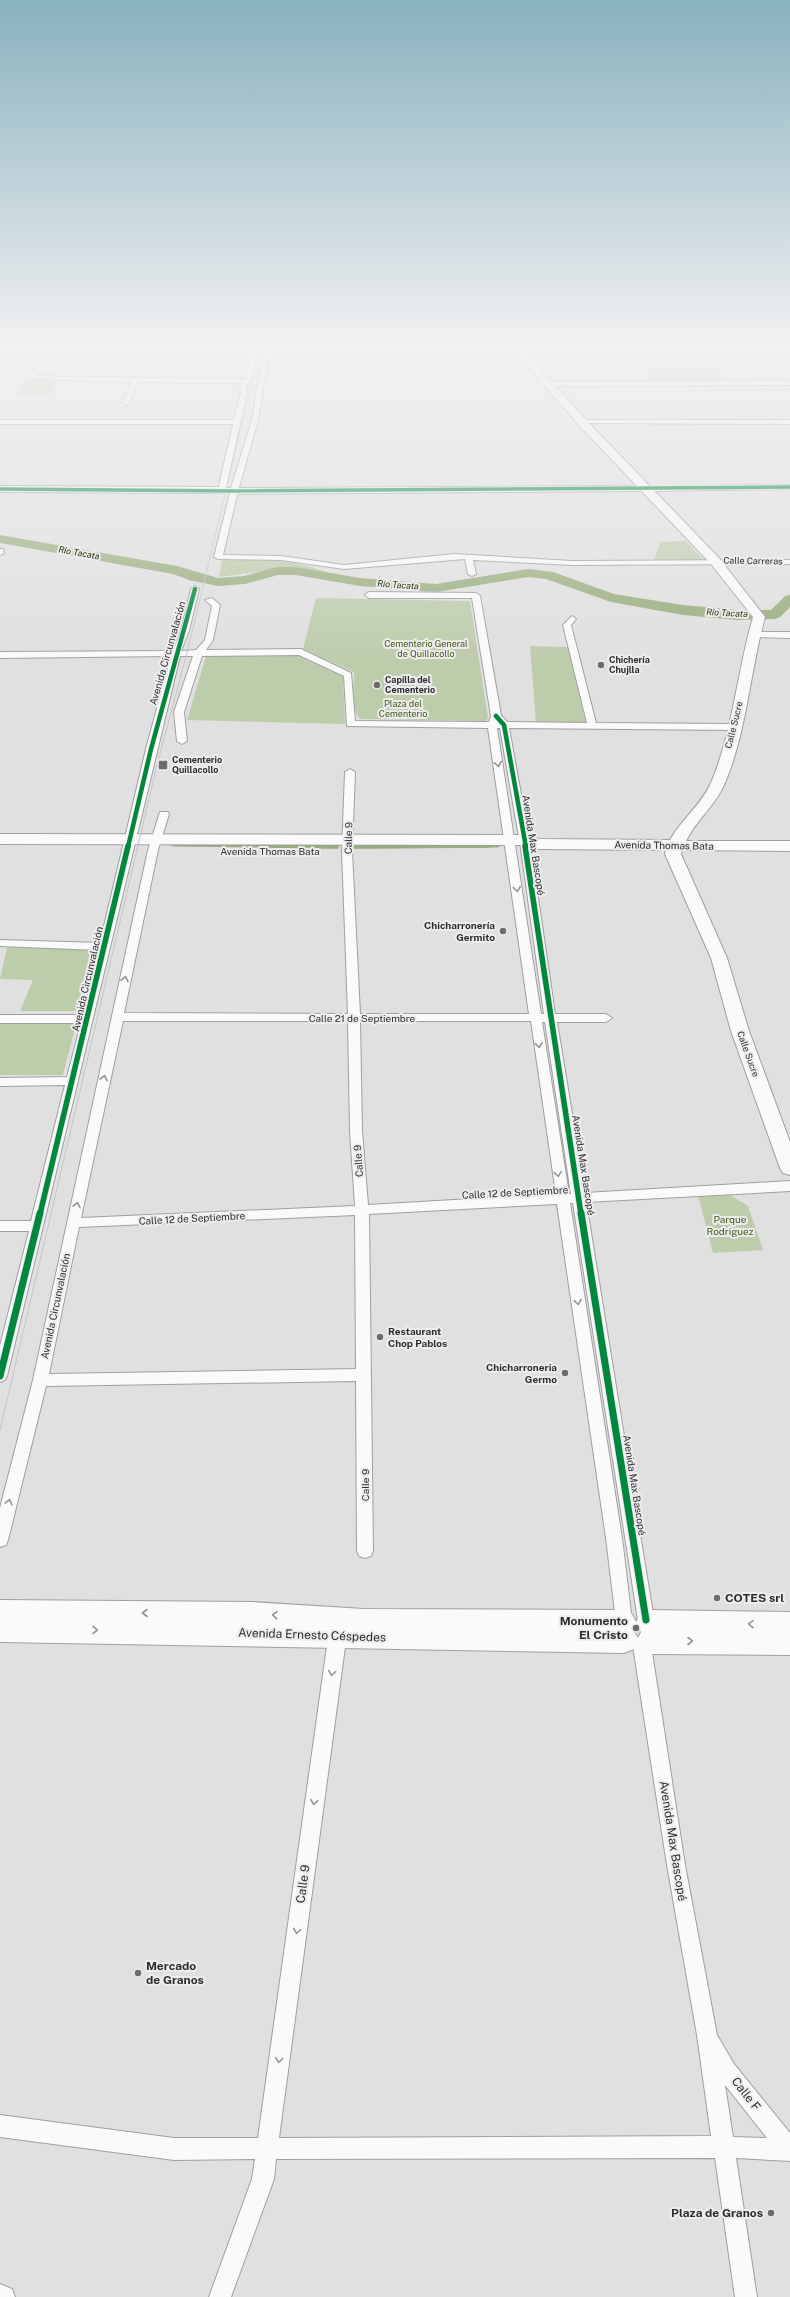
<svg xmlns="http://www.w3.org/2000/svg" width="790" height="2297" font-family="'Public Sans',sans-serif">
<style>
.green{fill:#bdccab}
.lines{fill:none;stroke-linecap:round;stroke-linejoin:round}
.stream-far1{stroke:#99ad7e;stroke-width:3}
.stream{stroke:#99ad7e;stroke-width:3.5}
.river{fill:#99ad7e;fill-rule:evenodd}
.minor-casing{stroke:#a09fa0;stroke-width:2}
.tertiary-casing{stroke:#a09fa0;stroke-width:2}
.secondary-casing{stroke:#a09fa0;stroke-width:2}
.trunk-casing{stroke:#a09fa0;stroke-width:2}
.minor{fill:#fafafa;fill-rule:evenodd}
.tertiary{fill:#fafafa;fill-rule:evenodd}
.secondary{fill:#fafafa;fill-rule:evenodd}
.trunk{fill:#fafafa;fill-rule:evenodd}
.tram{stroke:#c6c5c6;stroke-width:1}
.cycleway-far3-casing{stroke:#eeecef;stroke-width:5}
.cycleway-far2-casing{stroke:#eeecef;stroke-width:6}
.cycleway-far1-casing{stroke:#eeecef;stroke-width:8}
.cycleway-casing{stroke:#eeecef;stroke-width:10}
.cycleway-far3{stroke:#00873e;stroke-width:3.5}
.cycleway-far2{stroke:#00873e;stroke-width:4.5}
.cycleway-far1{stroke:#00873e;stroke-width:5.5}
.cycleway{stroke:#00873e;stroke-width:7}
.oneway{stroke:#949494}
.poi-dot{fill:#6d6c6d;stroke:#eeecef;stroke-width:1.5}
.labels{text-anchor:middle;stroke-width:4;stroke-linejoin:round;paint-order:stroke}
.far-water-label{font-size:9px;font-style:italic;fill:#263805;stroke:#eeecef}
.far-street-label{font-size:9px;fill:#2e2d2e;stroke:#eeecef}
.far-park-label{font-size:9px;fill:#415c13;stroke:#eeecef}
.far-poi-label{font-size:9px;font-weight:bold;fill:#2e2d2e;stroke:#eeecef;text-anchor:start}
.street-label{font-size:10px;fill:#2e2d2e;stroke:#eeecef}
.poi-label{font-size:10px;font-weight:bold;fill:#2e2d2e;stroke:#eeecef;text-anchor:end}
.park-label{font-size:10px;fill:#415c13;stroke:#eeecef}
.near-poi-label{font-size:12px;font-weight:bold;fill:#2e2d2e;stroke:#eeecef;text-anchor:start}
.near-street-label{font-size:12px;fill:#2e2d2e;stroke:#eeecef}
</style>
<rect width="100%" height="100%" fill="#e1e0e1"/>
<g class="green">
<path d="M2,355H35L31,363L0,362Z"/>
<path d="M676,356H701L703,366H720L726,381L649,382L643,365H675Z"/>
<path d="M25,380H59L51,395L16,394Z"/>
<path d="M686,541L704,561H654L660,542Z"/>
<path d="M222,558C265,560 291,558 332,574L287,568L219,577Z"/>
<path d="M316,598L470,601L488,718L486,721L360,719C350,707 354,687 354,672L303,649Z"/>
<path d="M530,646L568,647L586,723H536Z"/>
<path d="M206,656H298L343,677L345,724L187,720Z"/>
<path d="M7,947L97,949L82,1007L74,1011H20L33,980L0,979Z"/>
<path d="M0,1024H76L63,1075H0Z"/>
<path d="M698,1195H730L748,1206L763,1250L713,1253Z"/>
</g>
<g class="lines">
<g class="stream-far1">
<path d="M173,845L337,847"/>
<path d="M355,847L498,846"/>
</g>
<g class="stream">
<path d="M260,846L337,847"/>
<path d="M355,847L489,846"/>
</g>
<path class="river" d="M0,535L177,566L218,578L244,576L277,567H296L360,578L436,584L528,569L553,572L614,594L683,605L737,610H771L785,596L790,595V607L780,617L775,619L737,620L683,615L611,602L546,579L528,577L436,592L360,586L296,575H278L245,584L218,586L189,580L173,574L0,543Z"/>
<defs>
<g id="minor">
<path d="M255,342H261L253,376L246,387L247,392L226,488H231L252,420L265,342H271L258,420L238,491L223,555L281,556L344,565L455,554L572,561L790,560V564L572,565L473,560L476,574L472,576L468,574L465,559L344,569L281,560L218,559L214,557L230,493L218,490L233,424H0V420H234L241,392L240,387L242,383L138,382L129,403L126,405L123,403L131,382L33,379L30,377L31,371L36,370L37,375L63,377L245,379Z"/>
<path d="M722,343H726L732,357H728Z"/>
<path d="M790,381V385L547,386L544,384L547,382Z"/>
<path d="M582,420H790V424L580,423V421Z"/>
<path d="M790,485V489L647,491L643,489L647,487Z"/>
<path d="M0,549H3L4,553L0,555Z"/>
<path d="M195,586L199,589L189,631L181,651L196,650L205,640L212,606L205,600L212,598L220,605L213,640L206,650L301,649L351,673L355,721L489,722L491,716L472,598H369L365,595L369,592L476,593L480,596L501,715L507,722L587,723L563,625L572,616L576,619L571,625L596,723L735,724L740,727L735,730L509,728L531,849L555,1014H606L612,1018L606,1022H557L585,1193L790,1181V1191L586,1202L654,1620L652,1625L646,1627L640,1625L638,1620L573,1203H570L622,1538L632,1621L630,1626L624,1628L618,1626L616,1621L606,1538L557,1204L369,1214L373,1551L371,1556L365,1558L359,1556L357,1551L356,1381L46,1386L8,1540L6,1545L0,1547V1508L33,1380L148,850L160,812H168L169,814L158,850L124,1013L348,1014L342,851L345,772L350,769L355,772L352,851L360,1014H529L488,728L347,726L344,676L299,655L202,656L184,712L187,741L182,744L177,741L174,712L193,656H180L7,1376L5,1380L0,1382V1346L29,1231H0V1221H31L65,1085L0,1086V1078L67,1077L81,1023H0V1015H83L98,950L0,946V940L100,943L146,749L171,656L0,658V652L173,651L181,631L191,589ZM497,728H500L521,849L544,1014H541ZM123,1021H348L350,1131L355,1206L81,1218ZM360,1021H531L556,1194L368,1205L362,1131ZM542,1022H545L571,1194H569ZM355,1215L356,1369L49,1374L79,1227Z"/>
<path d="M753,632H790V638L750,637V633Z"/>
<path d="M338,1625L344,1627L347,1632L279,2138L711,2136L697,2035L667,1865L633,1646L636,1641L642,1638L648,1641L651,1646L685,1865L717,2035L734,2064L790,2133V2161L736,2158L757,2297H735L715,2158L276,2159L274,2179L231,2297H209L252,2179L255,2159L174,2160L0,2137V2115L174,2138H258L329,1632L332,1627ZM725,2085L767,2138L733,2137Z"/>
<path d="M0,2284L12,2289L15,2297H0Z"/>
</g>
<g id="tertiary">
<path d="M0,486L222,487L227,490L222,493L0,492Z"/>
<path d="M647,486L652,489L650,491L234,494L229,491L234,488Z"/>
</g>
<path id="secondary" d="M507,342H790V347H520L586,420L719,558L765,617C750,671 747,731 725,783C716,805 696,820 686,841H790V851L682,850L681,854L727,958L749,1031L790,1142V1175L783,1173L780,1168L731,1031L711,958L665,854L666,850L538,849L523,845L0,844V834L524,835L539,839L670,840C681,820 701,805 711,783C733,731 737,672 753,617L711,564L578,424Z"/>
<path id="trunk" d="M0,1600L252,1602L364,1609L622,1610L632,1614L636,1622L640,1614L650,1610L790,1612V1655L651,1654L641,1650L637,1643L634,1649L624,1653L0,1642ZM636,1624L641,1632L638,1638L633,1630Z"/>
</defs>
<use href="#minor" class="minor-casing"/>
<use href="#tertiary" class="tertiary-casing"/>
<use href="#secondary" class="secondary-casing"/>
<use href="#trunk" class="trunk-casing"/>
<use href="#minor" class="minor"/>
<use href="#tertiary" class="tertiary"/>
<use href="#secondary" class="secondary"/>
<use href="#trunk" class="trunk"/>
<path class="tram" d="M0,1430L157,765L187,653L262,342"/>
<defs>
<path id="cycleway-far3" d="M0,489L234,491L790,487"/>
<g id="cycleway-far2">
<path d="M496,716L504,725L526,847"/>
<path d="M128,847L151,749L195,589"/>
</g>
<g id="cycleway-far1">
<path d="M525,846L581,1214"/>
<path d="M40,1214L128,846"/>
</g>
<g id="cycleway">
<path d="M581,1213L646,1620"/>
<path d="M0,1376L40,1213"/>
</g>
</defs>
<use href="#cycleway-far3" class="cycleway-far3-casing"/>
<use href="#cycleway-far2" class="cycleway-far2-casing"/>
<use href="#cycleway-far1" class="cycleway-far1-casing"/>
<use href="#cycleway" class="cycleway-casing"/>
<use href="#cycleway-far3" class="cycleway-far3"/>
<use href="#cycleway-far2" class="cycleway-far2"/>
<use href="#cycleway-far1" class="cycleway-far1"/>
<use href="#cycleway" class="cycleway"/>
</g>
<defs><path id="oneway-chevron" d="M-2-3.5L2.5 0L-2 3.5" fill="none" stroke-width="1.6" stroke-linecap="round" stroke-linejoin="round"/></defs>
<g class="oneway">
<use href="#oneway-chevron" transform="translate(498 764) rotate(81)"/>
<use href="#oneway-chevron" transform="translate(517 889) rotate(82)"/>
<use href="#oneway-chevron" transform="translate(125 979) rotate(-78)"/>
<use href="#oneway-chevron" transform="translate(539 1045) rotate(81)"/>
<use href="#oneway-chevron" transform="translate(104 1078) rotate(-78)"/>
<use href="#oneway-chevron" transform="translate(558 1174) rotate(81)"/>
<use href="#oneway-chevron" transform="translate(77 1205) rotate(-78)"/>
<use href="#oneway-chevron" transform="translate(578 1302) rotate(81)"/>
<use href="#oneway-chevron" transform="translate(9 1502) rotate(-76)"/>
<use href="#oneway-chevron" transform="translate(145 1613) rotate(-180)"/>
<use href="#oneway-chevron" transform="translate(275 1615) rotate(-176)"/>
<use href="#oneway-chevron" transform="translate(751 1624) rotate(-179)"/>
<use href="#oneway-chevron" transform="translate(95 1630) rotate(1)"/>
<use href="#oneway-chevron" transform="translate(690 1641)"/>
<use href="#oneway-chevron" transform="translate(332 1673) rotate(98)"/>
<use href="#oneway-chevron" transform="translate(314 1802) rotate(98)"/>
<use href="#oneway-chevron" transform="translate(297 1931) rotate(98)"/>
<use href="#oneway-chevron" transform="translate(279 2060) rotate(98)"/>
</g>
<linearGradient id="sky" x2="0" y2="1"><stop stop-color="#88b1be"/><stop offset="0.52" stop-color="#f2f1f2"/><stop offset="1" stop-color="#f2f1f2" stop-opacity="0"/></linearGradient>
<rect width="790" height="664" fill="url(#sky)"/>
<g class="poi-dot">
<circle cx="601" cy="665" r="4"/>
<circle cx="377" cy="685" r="4"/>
<rect x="158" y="760" width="10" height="10" rx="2"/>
<circle cx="503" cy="931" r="4"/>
<circle cx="380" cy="1337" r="4"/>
<circle cx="565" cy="1373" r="4"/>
<circle cx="717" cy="1598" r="4"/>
<circle cx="636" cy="1628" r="4"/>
<circle cx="138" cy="1973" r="4"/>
<circle cx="771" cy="2213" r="4"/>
</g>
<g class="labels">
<g class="far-water-label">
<text transform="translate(79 553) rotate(10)" y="3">Río Tacata</text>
<text transform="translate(398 585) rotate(4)" y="3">Río Tacata</text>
<text transform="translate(727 613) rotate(3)" y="3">Río Tacata</text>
</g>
<g class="far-street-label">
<text transform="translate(753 561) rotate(1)" y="3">Calle Carreras</text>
<text transform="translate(734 725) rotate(-76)" y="3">Calle Sucre</text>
<text transform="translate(748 1054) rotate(70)" y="3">Calle Sucre</text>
</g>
<g class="far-park-label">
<text x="426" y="647">Cementerio General<tspan x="426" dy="10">de Quillacollo</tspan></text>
<text x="403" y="707">Plaza del<tspan x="403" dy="10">Cementerio</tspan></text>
</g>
<g class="far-poi-label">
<text x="609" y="663">Chichería<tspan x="609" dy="10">Chujlla</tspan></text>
<text x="385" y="683">Capilla del<tspan x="385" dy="10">Cementerio</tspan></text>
<text x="172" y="763">Cementerio<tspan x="172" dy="10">Quillacollo</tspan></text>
</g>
<g class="street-label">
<text transform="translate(167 653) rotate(-74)" y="4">Avenida Circunvalación</text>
<text transform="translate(348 838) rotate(-89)" y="4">Calle 9</text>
<text transform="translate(534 845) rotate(81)" y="4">Avenida Max Bascopé</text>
<text transform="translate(664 845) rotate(1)" y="4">Avenida Thomas Bata</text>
<text x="270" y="855">Avenida Thomas Bata</text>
<text transform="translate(87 979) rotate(-77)" y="4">Avenida Circunvalación</text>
<text x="362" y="1022">Calle 21 de Septiembre</text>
<text transform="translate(358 1161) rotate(-94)" y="4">Calle 9</text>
<text transform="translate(584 1165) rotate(81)" y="4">Avenida Max Bascopé</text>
<text transform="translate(515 1192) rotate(-3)" y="4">Calle 12 de Septiembre</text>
<text transform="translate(192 1218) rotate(-3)" y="4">Calle 12 de Septiembre</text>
<text transform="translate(55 1306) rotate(-78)" y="4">Avenida Circunvalación</text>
<text transform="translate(365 1485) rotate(-90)" y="4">Calle 9</text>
<text transform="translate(635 1485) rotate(81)" y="4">Avenida Max Bascopé</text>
</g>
<g class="poi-label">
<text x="495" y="929">Chicharronería<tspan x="495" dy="12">Germito</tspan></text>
<text x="388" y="1335" text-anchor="start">Restaurant<tspan x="388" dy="12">Chop Pablos</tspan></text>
<text x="557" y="1371">Chicharroneria<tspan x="557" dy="12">Germo</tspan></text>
</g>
<g class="park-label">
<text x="730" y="1223">Parque<tspan x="730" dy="12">Rodriguez</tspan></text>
</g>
<g class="near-poi-label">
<text x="725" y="1602">COTES srl</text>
<text x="628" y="1625" text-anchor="end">Monumento<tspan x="628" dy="14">El Cristo</tspan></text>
<text x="146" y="1970">Mercado<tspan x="146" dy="14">de Granos</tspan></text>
<text x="763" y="2217" text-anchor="end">Plaza de Granos</text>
</g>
<g class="near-street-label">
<text transform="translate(312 1635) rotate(2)" y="4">Avenida Ernesto Céspedes</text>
<text transform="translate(673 1841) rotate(81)" y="4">Avenida Max Bascopé</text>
<text transform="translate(303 1884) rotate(-82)" y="4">Calle 9</text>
<text transform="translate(746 2094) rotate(52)" y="4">Calle F</text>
</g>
</g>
</svg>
